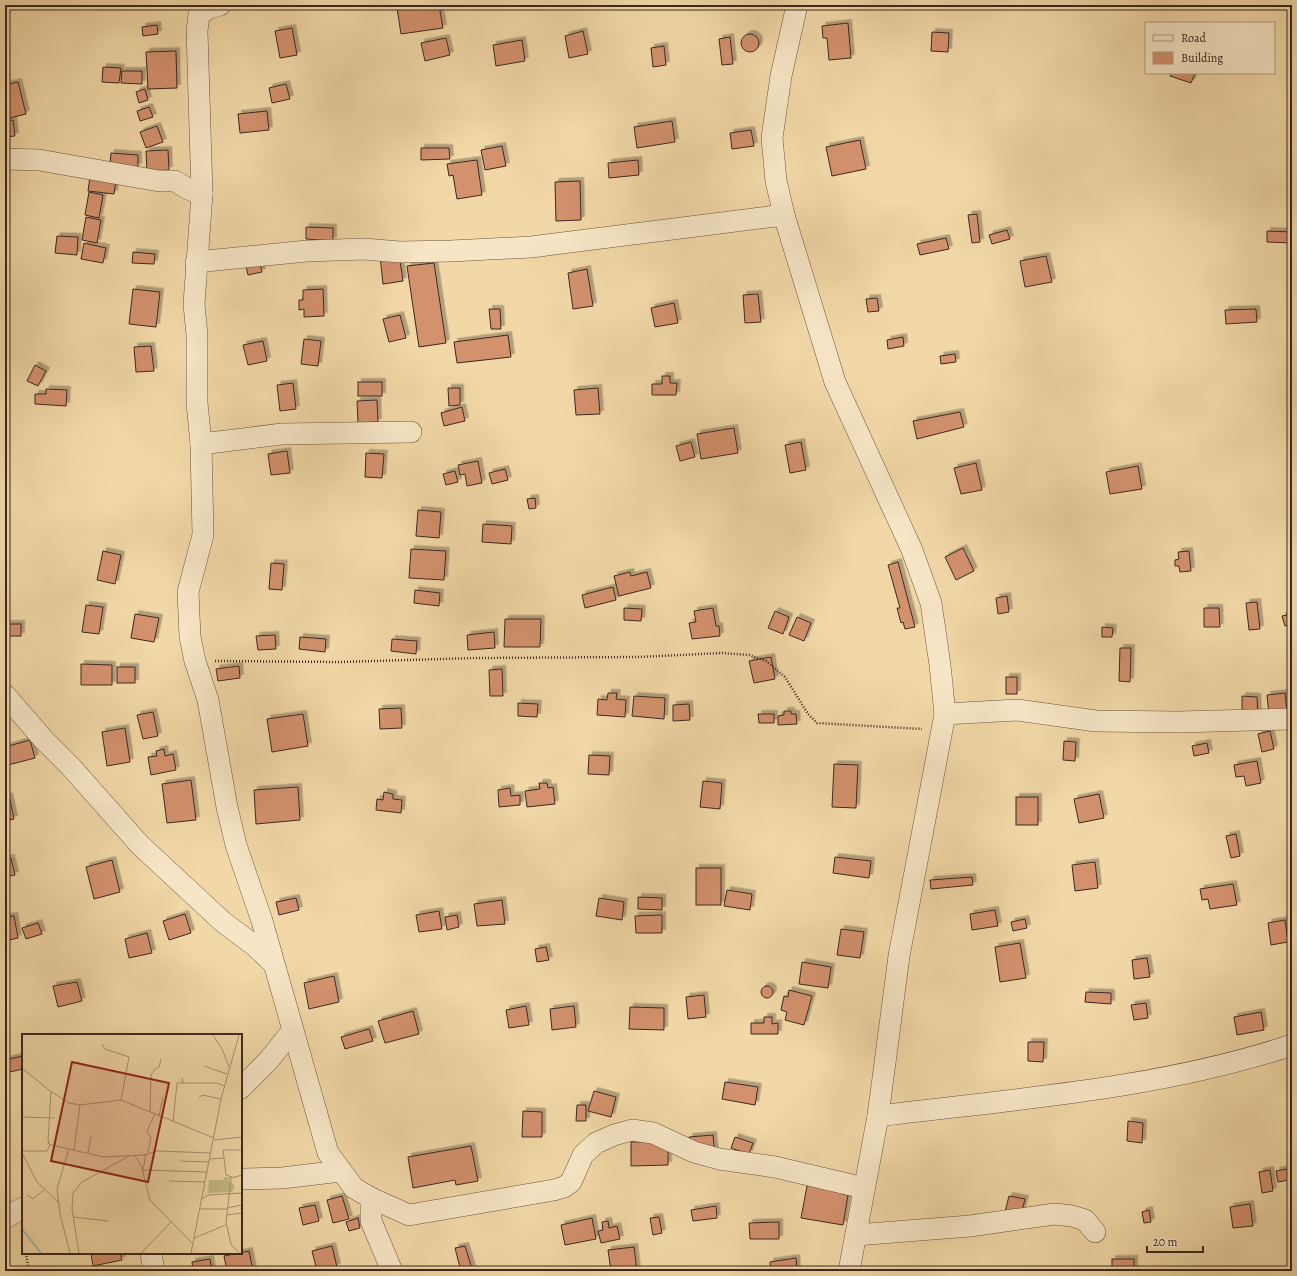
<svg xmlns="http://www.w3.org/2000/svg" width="1297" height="1276" font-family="Alegreya,serif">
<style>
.building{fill:#d3916e;stroke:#3d2820;filter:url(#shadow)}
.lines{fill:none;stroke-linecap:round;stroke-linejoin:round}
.street-casing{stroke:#6a5442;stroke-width:22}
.path{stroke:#3d2820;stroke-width:2.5;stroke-dasharray:1 2;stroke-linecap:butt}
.street{stroke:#f7e6c6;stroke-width:21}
.inset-river{fill:none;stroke:#9cb9ac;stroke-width:2}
.inset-road{fill:none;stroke:#aa9271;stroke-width:1}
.view{fill:#8f2418;fill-opacity:0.15;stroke:#8f2418;stroke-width:2}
.inset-edge{fill:none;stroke:#3d2820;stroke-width:2}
</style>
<defs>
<filter id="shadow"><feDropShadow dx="3.5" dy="-3.5" stdDeviation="0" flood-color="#0004"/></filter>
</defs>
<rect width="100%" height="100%" fill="#f2d8a7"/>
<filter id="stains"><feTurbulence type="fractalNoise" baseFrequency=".005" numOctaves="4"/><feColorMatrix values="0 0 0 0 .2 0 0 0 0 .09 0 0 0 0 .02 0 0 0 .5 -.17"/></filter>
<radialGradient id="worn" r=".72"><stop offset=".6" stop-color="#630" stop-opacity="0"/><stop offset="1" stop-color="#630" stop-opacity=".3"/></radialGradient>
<g class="building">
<path d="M415,5H439L443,28L401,34L397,8Z"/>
<path d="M848,23L851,58L829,60L827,38H823L822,26Z"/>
<path d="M157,25L158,34L143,36L142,27Z"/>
<path d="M292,28L297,55L280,58L275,31Z"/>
<path d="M583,31L588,54L569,58L565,36Z"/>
<path d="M932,32L949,33L948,52L931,51Z"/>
<circle cx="750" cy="43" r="9"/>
<path d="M730,37L733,64L722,65L719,39Z"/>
<path d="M446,38L450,55L425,61L421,43Z"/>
<path d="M522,40L525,61L496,66L493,45Z"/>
<path d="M664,46L666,65L653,67L651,48Z"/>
<path d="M176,51L177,88L148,89L146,52Z"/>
<path d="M103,67L121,68L119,83L102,82Z"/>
<path d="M122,71H142V84L121,83Z"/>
<path d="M1171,73H1195L1191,83L1170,76Z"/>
<path d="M18,82L26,114L6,119L5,85Z"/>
<path d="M286,84L290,99L272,103L269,88Z"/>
<path d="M145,89L148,100L139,103L136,92Z"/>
<path d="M149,107L153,117L140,121L137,111Z"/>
<path d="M267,111L269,130L240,133L238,114Z"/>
<path d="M13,120L15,136L5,137V121Z"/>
<path d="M672,121L675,142L637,148L634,127Z"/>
<path d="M157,126L163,142L146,148L140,132Z"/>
<path d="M751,130L754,146L732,149L730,133Z"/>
<path d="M860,140L866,169L832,176L826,147Z"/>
<path d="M502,146L506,166L485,170L481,150Z"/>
<path d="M421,148H449L450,159L421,160Z"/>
<path d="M168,150L169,170L147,171L146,151Z"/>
<path d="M111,153L138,155V167L110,165Z"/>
<path d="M477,160L482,195L457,199L453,175L449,176L447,164Z"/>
<path d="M638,160L639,175L609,178L608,163Z"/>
<path d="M90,177L116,180L114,194L88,191Z"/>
<path d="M580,181L581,220L556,221L555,182Z"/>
<path d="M89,192L103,195L99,218L85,215Z"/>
<path d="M977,214L980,242L972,243L968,215Z"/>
<path d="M86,217L101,220L97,243L82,240Z"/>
<path d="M306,227L333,228V241L306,239Z"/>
<path d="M1007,230L1010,239L992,244L989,235Z"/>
<path d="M1267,231L1292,232V243L1267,242Z"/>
<path d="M57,236L78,237L77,255L55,253Z"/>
<path d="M946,238L949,249L920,255L917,244Z"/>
<path d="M84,243L106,248L103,263L81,259Z"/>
<path d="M133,252L155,254L154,264L132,263Z"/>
<path d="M399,254L403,281L383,284L380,256Z"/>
<path d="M258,255L262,272L248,275L244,258Z"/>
<path d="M1046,256L1052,282L1025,287L1020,261Z"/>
<path d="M434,263L446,343L419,347L407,266Z"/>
<path d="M587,269L593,306L573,309L568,273Z"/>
<path d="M133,289L160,292L156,327L129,324Z"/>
<path d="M323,289L324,316L304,317V309L299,310V300H303V290Z"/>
<path d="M758,294L761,322L745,323L743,295Z"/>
<path d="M877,298L879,311L868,312L866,299Z"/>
<path d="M674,303L678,323L655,327L651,308Z"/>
<path d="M489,309H500L501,329H491Z"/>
<path d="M1256,309L1257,322L1226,324L1225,310Z"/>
<path d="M400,315L406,338L389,342L383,319Z"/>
<path d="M508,335L511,357L457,363L454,342Z"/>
<path d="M903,337L904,346L888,349L887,340Z"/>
<path d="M304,339L321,341L318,366L301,364Z"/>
<path d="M263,341L267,361L248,365L243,345Z"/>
<path d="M151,346L154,371L136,372L134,347Z"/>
<path d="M955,354L956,362L941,364L940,356Z"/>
<path d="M35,365L46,371L38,386L27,381Z"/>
<path d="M662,376H670V383H677L676,395H652V384H662Z"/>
<rect x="358" y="382" width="24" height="14"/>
<path d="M293,383L296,409L280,411L277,385Z"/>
<path d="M448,388H460V405L449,406Z"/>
<path d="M598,388L600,414L576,415L574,390Z"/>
<path d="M46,389L67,390L66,406L35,404V394H46Z"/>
<path d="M377,400L378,422L358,423L357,401Z"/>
<path d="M462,407L465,421L444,426L441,413Z"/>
<path d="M960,412L964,427L917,439L913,421Z"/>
<path d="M734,428L738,453L701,459L697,434Z"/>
<path d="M691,442L695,457L680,461L676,446Z"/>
<path d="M801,442L806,470L790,473L785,445Z"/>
<path d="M287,451L290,473L271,475L268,454Z"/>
<path d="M366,453L384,454L382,478L365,477Z"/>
<path d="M478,461L482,483L467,486L465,474L460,475L458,465Z"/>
<path d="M976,463L982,490L961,494L954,468Z"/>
<path d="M1138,466L1142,489L1110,494L1106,472Z"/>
<path d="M505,469L508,480L492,484L489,473Z"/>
<path d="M455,471L458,482L446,485L443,474Z"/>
<path d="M535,498L536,508L529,509L527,499Z"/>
<path d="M418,510L441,512L439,538L416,536Z"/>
<path d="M483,524L512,526L511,544L482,542Z"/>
<path d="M963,548L974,571L956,580L945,557Z"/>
<path d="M411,549L446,551L444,580L409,578Z"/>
<path d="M103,551L121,555L115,584L97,580Z"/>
<path d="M1189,551L1191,571L1180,572L1179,566H1175V560L1179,559L1178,552Z"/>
<path d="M898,562L915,627L905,629L903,622L901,623L897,608H900L888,565Z"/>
<path d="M271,563L284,564L282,590L269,589Z"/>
<path d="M630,572L631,576L647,572L651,588L619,596L614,576Z"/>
<path d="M613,587L616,600L585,608L582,595Z"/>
<path d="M415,590L440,593L439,606L414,603Z"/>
<path d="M1007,596L1009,612L998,614L996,598Z"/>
<path d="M1257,602L1260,629L1249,630L1246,603Z"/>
<path d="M86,605L103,607L99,634L82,632Z"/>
<path d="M624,608L642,609L641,621L624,620Z"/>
<path d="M713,608L716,626H719L720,636L692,639L689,623L696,622L694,611Z"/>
<path d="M1204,608H1219L1220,627H1204Z"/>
<path d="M775,611L789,617L783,634L768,628Z"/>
<path d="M135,614L159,618L154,642L131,638Z"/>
<path d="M1292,614V624L1285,626L1282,616Z"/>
<path d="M797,617L811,623L804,641L789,635Z"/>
<path d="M505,619H541L540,647H504Z"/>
<rect x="5" y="624" width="16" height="12"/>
<path d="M1102,627L1113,628L1112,637H1102Z"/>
<path d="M494,632L495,648L468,650L467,635Z"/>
<path d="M275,635L276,649L258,650L256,636Z"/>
<path d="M300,637L326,639L325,652L299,649Z"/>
<path d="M392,639L417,641L416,654L391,651Z"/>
<path d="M1120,648H1131L1130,682L1119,681Z"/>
<path d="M771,657L775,679L754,683L749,661Z"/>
<path d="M81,664L112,665V685H81Z"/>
<path d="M239,666L240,678L218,681L216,669Z"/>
<rect x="117" y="667" width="18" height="16"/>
<path d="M502,669L503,696H490L489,670Z"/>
<rect x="1006" y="677" width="11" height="17"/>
<path d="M608,693H617L616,699L626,700L625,717L597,715L598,699L607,700Z"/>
<path d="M1285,693L1287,712L1269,714L1267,695Z"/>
<path d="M634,696L665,698L664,719L632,716Z"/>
<path d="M1242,696L1257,697L1258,716H1242Z"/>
<path d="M518,703L538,704L537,717L518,716Z"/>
<path d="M689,704L690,720L673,721V705Z"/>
<path d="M401,708L402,728L380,729L379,709Z"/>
<path d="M784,711H791V714H796L797,724L778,725V716L784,715Z"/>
<path d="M153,712L158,736L143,739L137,715Z"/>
<path d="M303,714L308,746L272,752L267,719Z"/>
<path d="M758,714H774V723H759Z"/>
<path d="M125,728L130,762L107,766L102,732Z"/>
<path d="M1270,731L1274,749L1262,752L1258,734Z"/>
<path d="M30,740L35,758L8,765L5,747Z"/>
<path d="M1064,741L1076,742L1075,761L1063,760Z"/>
<path d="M1207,743L1209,753L1194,756L1192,746Z"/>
<path d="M164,749L165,756L173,754L176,770L151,775L148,757L157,756L156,751Z"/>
<path d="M589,755L610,756L609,775L588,774Z"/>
<path d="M1257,761L1261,783L1246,786L1244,776L1236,777L1234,765Z"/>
<path d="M834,764L858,765L856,808L832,807Z"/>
<path d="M191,780L196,820L167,823L162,784Z"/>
<path d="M703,781L722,783L720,809L700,807Z"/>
<path d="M539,783H547L548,788L553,787L555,804L527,807L525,791L540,789Z"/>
<path d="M298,787L300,820L256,824L254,790Z"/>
<path d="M510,788L511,796L520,795V805L499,807L498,790Z"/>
<path d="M384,792L393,794V799L402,800L401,813L376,810L377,799L383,800Z"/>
<path d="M1099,794L1104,818L1079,823L1074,799Z"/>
<path d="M9,796L14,819L5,821V797Z"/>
<rect x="1016" y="797" width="22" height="28"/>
<path d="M1236,834L1240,856L1231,858L1226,836Z"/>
<path d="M835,857L871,861L869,878L833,873Z"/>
<path d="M11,858L15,875L5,877V859Z"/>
<path d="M112,860L120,892L94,899L86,867Z"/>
<path d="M1095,862L1098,888L1075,891L1072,865Z"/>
<rect x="696" y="868" width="25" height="37"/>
<path d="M972,877L973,885L931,889L930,880Z"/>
<path d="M1233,884L1237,905L1210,909L1208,899L1202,900L1200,889Z"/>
<path d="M727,890L752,894L750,910L724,906Z"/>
<path d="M638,897L662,898V910L638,909Z"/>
<path d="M296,898L299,910L279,915L276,902Z"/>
<path d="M599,898L624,902L622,920L596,916Z"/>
<path d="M502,900L505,924L477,926L474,904Z"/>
<path d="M995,910L998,926L972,930L970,914Z"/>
<path d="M439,911L442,929L419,932L416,915Z"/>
<path d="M185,914L191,933L169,940L163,921Z"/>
<path d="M457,915L459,927L447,930L445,917Z"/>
<path d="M662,915V933H636L635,916Z"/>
<path d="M14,916L18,938L5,941V917Z"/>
<path d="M1025,919L1027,928L1013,931L1011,922Z"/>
<path d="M1285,920L1288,942L1271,945L1268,923Z"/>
<path d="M38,923L42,934L26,939L22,928Z"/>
<path d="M841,929L864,932L860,958L837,955Z"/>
<path d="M147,933L152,953L129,958L125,939Z"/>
<path d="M1020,943L1026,978L1000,982L995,947Z"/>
<path d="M546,947L549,960L537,962L535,949Z"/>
<path d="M1147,958L1150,977L1134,979L1132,960Z"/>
<path d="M802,962L831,967L828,988L799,984Z"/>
<path d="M334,976L339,1002L309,1009L304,983Z"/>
<path d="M77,982L82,1001L58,1007L53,986Z"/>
<circle cx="767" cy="992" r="6"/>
<path d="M789,990L812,996L804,1025L785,1020L787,1012L781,1010L784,996L788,997Z"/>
<path d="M1086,992L1111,993V1004L1085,1002Z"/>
<path d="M704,995L706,1017L688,1019L686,997Z"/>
<path d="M1146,1003L1148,1018L1134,1020L1131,1005Z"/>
<path d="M526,1006L529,1025L509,1028L506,1010Z"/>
<path d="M574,1006L576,1027L552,1030L550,1009Z"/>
<path d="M630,1007L664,1008V1030L629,1029Z"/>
<path d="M413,1011L419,1034L385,1043L378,1021Z"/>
<path d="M1261,1012L1264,1030L1237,1035L1234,1017Z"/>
<path d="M764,1017H772V1024L778,1023V1034H751V1023H764Z"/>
<path d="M369,1029L373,1041L345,1049L341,1037Z"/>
<path d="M1028,1042H1044L1043,1062L1028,1061Z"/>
<path d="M23,1056V1069L5,1073V1060Z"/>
<path d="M725,1082L758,1087L755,1105L722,1099Z"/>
<path d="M594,1091L616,1097L611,1117L588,1111Z"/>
<path d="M577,1105H586V1121H576Z"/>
<path d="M523,1111L542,1112V1137H522Z"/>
<path d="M1128,1121L1143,1123L1142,1143L1127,1141Z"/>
<path d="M713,1135L715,1155L692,1158L689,1137Z"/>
<path d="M735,1137L753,1143L749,1154L731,1148Z"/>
<path d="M668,1141V1165L631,1166V1142Z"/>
<path d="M471,1146L478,1181L456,1185L455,1180L413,1188L408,1157Z"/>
<path d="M1287,1169L1289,1180L1278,1182L1276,1171Z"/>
<path d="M1270,1170L1273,1191L1262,1193L1259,1172Z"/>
<path d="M808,1181L844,1187L843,1194L848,1195L843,1225L801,1218Z"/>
<path d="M342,1196L349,1219L333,1223L327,1200Z"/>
<path d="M1009,1196L1025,1199L1021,1215L1005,1212Z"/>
<path d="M1250,1204L1253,1226L1233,1228L1230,1207Z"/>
<path d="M315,1205L319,1221L303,1225L299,1208Z"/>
<path d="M716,1206L717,1218L693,1221L691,1210Z"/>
<path d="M1149,1210L1151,1222L1144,1223L1142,1212Z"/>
<path d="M659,1217L662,1233L653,1235L650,1218Z"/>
<path d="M358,1218L360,1228L349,1231L346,1222Z"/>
<path d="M592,1218L596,1239L565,1245L561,1225Z"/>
<path d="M608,1221L609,1228L617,1226L620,1239L601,1243L598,1231L603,1230L602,1222Z"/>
<path d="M779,1222V1239H750L749,1223Z"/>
<path d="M332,1246L337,1267L317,1271L312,1251Z"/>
<path d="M465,1246L472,1269L461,1271L455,1248Z"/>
<path d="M634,1247L637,1271H611L608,1250Z"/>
<path d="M249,1251L253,1271H227L224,1256Z"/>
<path d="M91,1253H120L122,1260L93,1266Z"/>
<path d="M796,1258L797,1271H771L770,1262Z"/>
<path d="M210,1259L212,1271H193L192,1262Z"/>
<rect x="1112" y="1259" width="22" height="12"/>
</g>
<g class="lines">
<defs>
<g id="street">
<path d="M220,5L209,8L199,15L197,31L202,194L194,304L197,335V403L201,444L203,535L188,592L190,637L195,661L208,700L227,807L236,845L262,921L328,1153L354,1188L371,1198V1221L392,1271"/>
<path d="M797,5L781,76L772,138L776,181L784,215L835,382L912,550L931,603L940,665L945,714L899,956L878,1116L849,1271"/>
<path d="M5,159L39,160L159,181H175L188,189L202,194"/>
<path d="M196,262L307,251L364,249L400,252L451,251L531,247L784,215"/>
<path d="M201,444L282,434L411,432"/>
<path d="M5,695L44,740L71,767L140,845L223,922L255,946L273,963"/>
<path d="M945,714L1017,710L1096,721L1178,722L1292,719"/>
<path d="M241,1088L268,1061L292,1031"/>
<path d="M878,1116C1015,1099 1160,1089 1292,1045"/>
<path d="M241,1179L282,1178L341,1171"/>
<path d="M371,1198L409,1215L554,1190L564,1187L571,1182L583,1155L596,1143L614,1135L632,1130L653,1133L694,1152L719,1159L775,1167L864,1188"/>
<path d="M5,1218L23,1208"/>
<path d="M856,1235L970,1226L1055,1214L1072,1216L1085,1220L1095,1232"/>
<path d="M151,1253L154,1271"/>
</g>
</defs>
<use href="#street" class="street-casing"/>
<g class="path">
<path d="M215,661L340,662L475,658L639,657L722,653L749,655L766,661L785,677L808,714L817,723L922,729"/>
<path d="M22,1231L23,1238"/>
<path d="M26,1253L29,1271"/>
</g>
<use href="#street" class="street"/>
</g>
<g transform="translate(22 1034)">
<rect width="220" height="220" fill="#f2d8a7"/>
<path d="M202,143H209L207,146L213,152L210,158L186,159L187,146H202Z" fill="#c3bc82"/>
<path class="inset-river" d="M0,195L19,219"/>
<path class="inset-road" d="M191,1L200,15L207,33M80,10L83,15L107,23L99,66M182,32L205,40M0,34L28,57L47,69L58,71L99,66L192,104M160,44L161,49H195L202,52M29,58L26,106L27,110L33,112M177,64L180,61L199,65M128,78L129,41L132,36L137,33L139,25M137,82L141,63M0,83L32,84M151,88L155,49H161M192,106L220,103M33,110L34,112L81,123L122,121L135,117L189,119M47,115L35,155L38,180L48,219M52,116L58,71M0,117H25L28,111M126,118L129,104L125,97L133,80M0,119L15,148L36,168M66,119L69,103M112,121L119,131L128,166L171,210M188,125L201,124M158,127L187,128M121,136L185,138M121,136L124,120M210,143L204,141L201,116H220M147,147L183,148M5,161L11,165L23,155M180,165L186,161L220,159M205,174L220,171M178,175H205M204,181L220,179M51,183L86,187M172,204L204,191M57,219L50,175L51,159L60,148L107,122M119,219L149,188M169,219L199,65L217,1M217,219L209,210L204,188L209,144L220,141"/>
<path class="view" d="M50,28L147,49L126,148L29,127Z"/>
<rect width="220" height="220" class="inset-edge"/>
</g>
<rect width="1297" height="1276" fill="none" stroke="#f2d8a7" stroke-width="20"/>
<rect x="6" y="6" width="1285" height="1264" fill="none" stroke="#3d2820" stroke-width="2"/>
<rect x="10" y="10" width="1277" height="1256" fill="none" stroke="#3d2820"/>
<rect x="1145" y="22" width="130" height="52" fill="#f7e6c6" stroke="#ad9a84"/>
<rect x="1153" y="35" width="20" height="6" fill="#f7e6c6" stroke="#ad9a84"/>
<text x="1181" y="42" font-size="12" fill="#3d2820">Road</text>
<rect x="1153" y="52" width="20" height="12" fill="#d3916e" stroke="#ad9a84"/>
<text x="1181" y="62" font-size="12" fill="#3d2820">Building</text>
<path d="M1147 1246v6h56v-6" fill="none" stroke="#3d2820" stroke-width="2"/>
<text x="1153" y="1246" font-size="12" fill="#3d2820" stroke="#f7e6c6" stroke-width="3" paint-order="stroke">20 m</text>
<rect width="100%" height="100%" filter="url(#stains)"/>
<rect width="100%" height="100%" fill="url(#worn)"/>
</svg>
